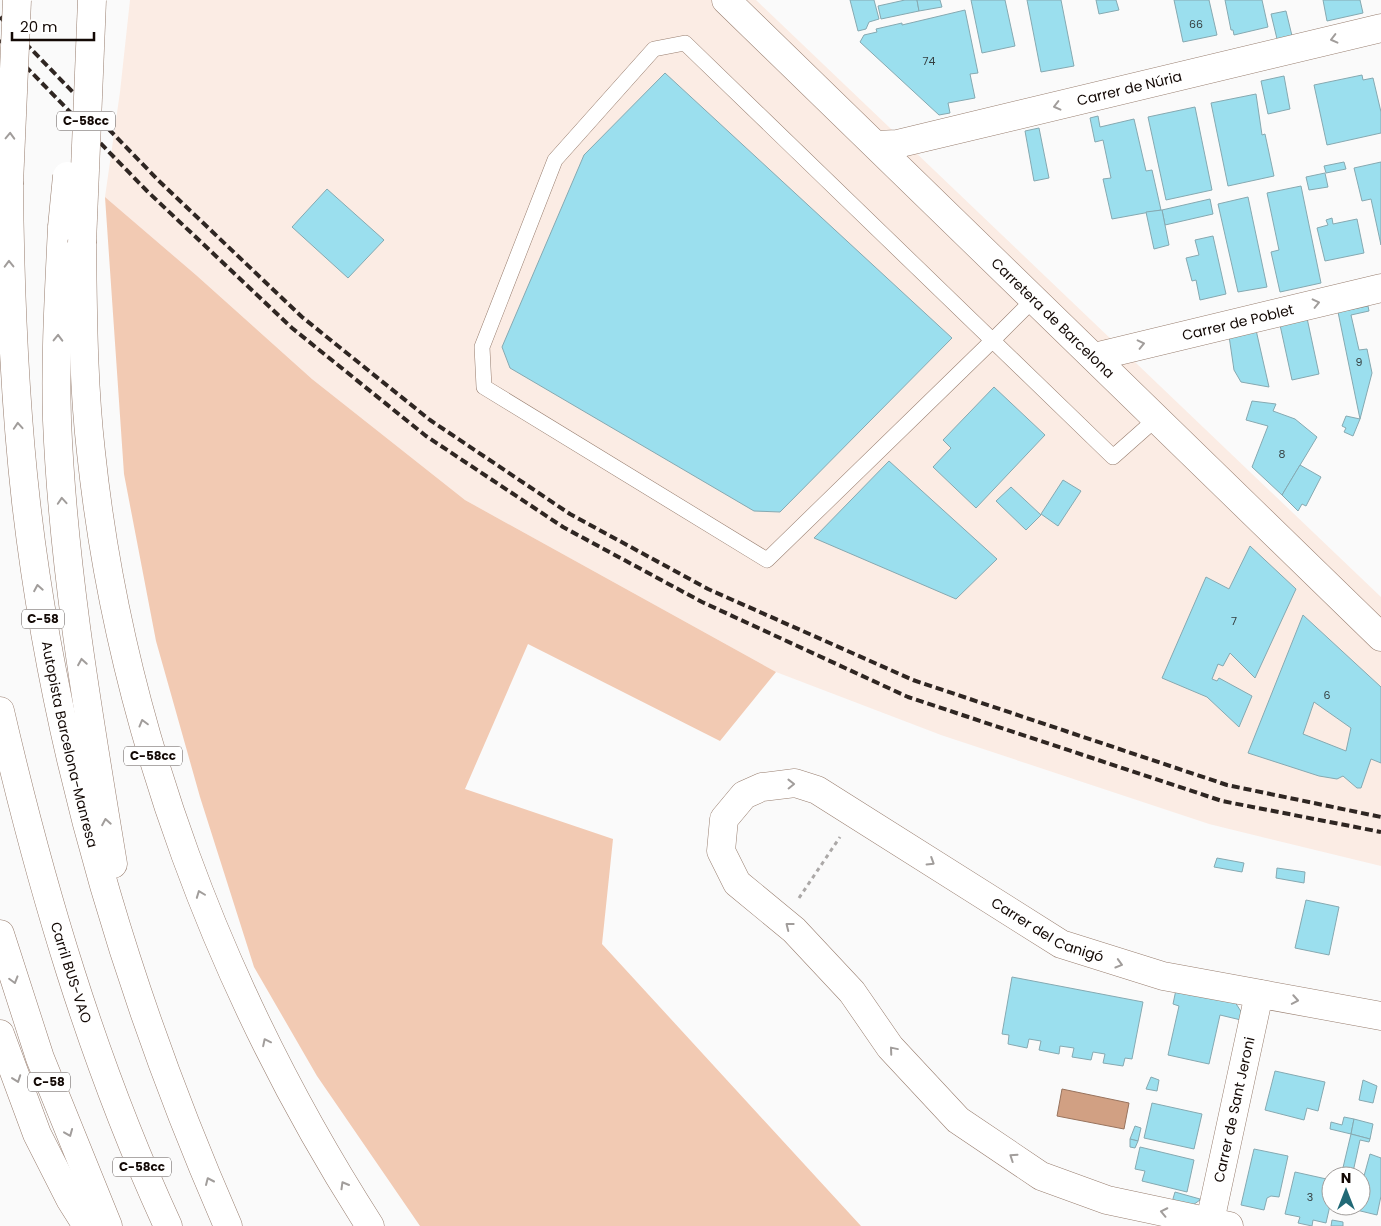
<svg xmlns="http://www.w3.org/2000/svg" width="1381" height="1226" font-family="Poppins,sans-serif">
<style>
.built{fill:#fbece4}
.green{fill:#f2cab3}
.water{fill:#d1a083;stroke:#98735d}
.building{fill:#9bdfee;stroke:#86a9b1;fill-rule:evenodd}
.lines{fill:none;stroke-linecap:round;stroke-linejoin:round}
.lane-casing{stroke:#987e6f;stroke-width:16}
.street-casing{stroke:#987e6f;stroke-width:29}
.secondary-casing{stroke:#987e6f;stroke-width:29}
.highway-casing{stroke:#987e6f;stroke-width:29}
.path{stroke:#aba8a7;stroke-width:3;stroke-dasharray:4 4;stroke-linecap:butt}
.lane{stroke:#fff;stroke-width:15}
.street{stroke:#fff;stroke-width:28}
.secondary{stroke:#fff;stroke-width:28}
.highway{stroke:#fff;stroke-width:28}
.rail{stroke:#2f2622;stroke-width:4;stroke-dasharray:8 4;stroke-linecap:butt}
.highway-bridge-casing{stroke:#987e6f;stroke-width:29;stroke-linecap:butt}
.highway-bridge{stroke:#fff;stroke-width:28}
.oneway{stroke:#a19d9b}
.labels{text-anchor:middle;stroke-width:4;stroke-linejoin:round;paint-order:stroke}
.number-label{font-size:11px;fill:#353e3f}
.shield{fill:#fff;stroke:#5a5350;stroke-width:1}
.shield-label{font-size:12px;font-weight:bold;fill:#130905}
.street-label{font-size:14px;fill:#130905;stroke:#fff}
</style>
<rect width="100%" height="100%" fill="#fafafa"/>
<path class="built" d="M130,0H756L1381,597V866L1209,824L941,735L776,672L465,500L312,379L196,275L105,197L120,92Z"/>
<path class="green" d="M105,197L196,275L312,379L465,500L776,672L720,741L528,644L465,789L613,839L602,944L861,1226H420L317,1076L254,967L200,797L156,641L124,474Z"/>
<path class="water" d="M1062,1089L1129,1103L1124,1129L1057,1116Z"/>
<g class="building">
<path d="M850,0H874L879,19L869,22L866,29L858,31Z"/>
<path d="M905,0H917L919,11L881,19L878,6Z"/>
<path d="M917,0H940L942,7L919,11Z"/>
<path d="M971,0H1005L1015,46L982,53Z"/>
<path d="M1027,0H1061L1074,66L1041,72Z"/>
<path d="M1096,0H1116L1119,10L1099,14Z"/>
<path d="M1174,0H1209L1217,35L1183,42Z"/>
<path d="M1225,0H1262L1268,27L1234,35L1233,30H1231Z"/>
<path d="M1323,0H1360L1363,13L1327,21Z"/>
<path d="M965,10L978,73L970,74L975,98L948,103L950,113L939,115L860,42L864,35L877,32L876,29L902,23V25Z"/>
<path d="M1286,11L1293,40L1278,43L1271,14Z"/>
<path d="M665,73L952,338L780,512L754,511L510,368L502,347L584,155Z"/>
<path d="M1362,75L1363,80L1373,78L1381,112V133L1327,145L1314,85Z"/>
<path d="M1284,76L1290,109L1268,114L1261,81Z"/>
<path d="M1256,94L1262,135L1265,134L1274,176L1228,186L1211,103Z"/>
<path d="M1195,107L1212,190L1166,200L1148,117Z"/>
<path d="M1098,116L1100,127L1134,119L1146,171L1152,170L1161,210L1112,219L1103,179L1111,178L1103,140L1095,142L1090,118Z"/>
<path d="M1039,128L1049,178L1034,181L1025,131Z"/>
<path d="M1344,162L1346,169L1326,173L1324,166Z"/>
<path d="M1381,162V245L1371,199L1362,201L1354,168Z"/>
<path d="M1325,173L1328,187L1309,190L1306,177Z"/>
<path d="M1301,186L1321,283L1280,292L1271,252L1279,250L1267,193Z"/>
<path d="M327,189L384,240L348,278L292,227Z"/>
<path d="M1248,197L1267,287L1238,292L1218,204Z"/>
<path d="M1210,199L1213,214L1165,225L1162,210Z"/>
<path d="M1162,210L1169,245L1154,249L1146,212Z"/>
<path d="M1332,218L1333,224L1357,219L1364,253L1325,261L1317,228L1328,225L1326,220Z"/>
<path d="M1213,236L1226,294L1200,300L1196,280L1192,281L1186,258L1199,255L1195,240Z"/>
<path d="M1368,306L1369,311L1351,315L1359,350L1367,349L1372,373L1360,419L1338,312Z"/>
<path d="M1307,318L1319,374L1292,380L1280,325Z"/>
<path d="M1256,330L1269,387L1241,382L1234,370L1229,336Z"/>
<path d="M994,387L1045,435L976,508L933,467L951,448L943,440Z"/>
<path d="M1252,401L1276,404L1273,411L1295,419L1317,437L1282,495L1252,467L1268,426L1246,420Z"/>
<path d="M1346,416L1360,419L1353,436L1344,432L1346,428L1342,426Z"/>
<path d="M889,461L997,559L956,599L814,538Z"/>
<path d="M1300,465L1321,477L1306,506L1302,504L1298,511L1282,495Z"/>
<path d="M1063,480L1081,491L1058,526L1041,514Z"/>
<path d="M1011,487L1041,515L1026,530L996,501Z"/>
<path d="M1250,546L1296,589L1255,678L1230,653L1223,666L1218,664L1212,679L1217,681L1219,678L1252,696L1239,727L1207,697L1162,678L1206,577L1229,589Z"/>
<path d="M1303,615L1381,687V763L1371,759L1361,788H1357L1343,776L1337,779L1319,776L1248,753ZM1314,702L1351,728L1346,751L1303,734Z"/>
<path d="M1217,858L1244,863L1242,872L1214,867Z"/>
<path d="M1277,868L1305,872L1304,883L1276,878Z"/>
<path d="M1306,900L1339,907L1329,955L1295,948Z"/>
<path d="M1012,977L1143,1002L1132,1059L1125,1058L1123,1066L1103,1063L1105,1054L1093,1052L1091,1060L1072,1057L1074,1048L1060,1046L1059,1054L1039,1050L1041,1041L1029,1039L1027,1048L1008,1044L1009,1035L1002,1034Z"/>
<path d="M1177,985L1233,999L1242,1013L1241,1020L1220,1015L1209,1064L1168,1055L1179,1006L1173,1004Z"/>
<path d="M1275,1071L1325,1082L1318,1111L1307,1108L1304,1120L1265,1110Z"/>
<path d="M1151,1077L1159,1080L1157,1091L1146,1089Z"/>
<path d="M1363,1080L1377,1086L1373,1103L1359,1100Z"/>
<path d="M1152,1103L1202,1114L1194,1149L1144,1138Z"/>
<path d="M1344,1117L1354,1119L1351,1134L1330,1129L1331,1122L1342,1125Z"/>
<path d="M1354,1119L1373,1124L1370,1139L1351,1134Z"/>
<path d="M1135,1126L1141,1128L1138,1141L1130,1139Z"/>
<path d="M1351,1134L1370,1139L1369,1142L1360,1140L1353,1172L1364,1176L1370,1154L1381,1158V1196L1377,1215L1344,1207L1342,1212L1334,1210L1335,1206H1361V1176H1341Z"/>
<path d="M1130,1139L1138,1141L1135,1148L1130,1147Z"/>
<path d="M1140,1147L1194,1160L1187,1192L1142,1181L1145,1171L1135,1169Z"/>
<path d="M1254,1149L1288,1156L1279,1197L1271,1196L1267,1198L1264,1210L1241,1205Z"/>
<path d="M1295,1172L1331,1180V1201L1326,1223L1313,1220L1312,1226L1298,1223L1300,1217L1285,1214Z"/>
<path d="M1175,1192L1200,1199V1200L1190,1207L1172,1202Z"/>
<path d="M1332,1220L1343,1222V1226H1331Z"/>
</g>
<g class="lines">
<defs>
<path id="lane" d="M1034,299L993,340L767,560L484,387L482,347L555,160L654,49L685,43L1113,457L1157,418"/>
<g id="street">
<path id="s1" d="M877,145L897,144L1381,28"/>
<path id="s2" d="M1094,357L1381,288"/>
<path id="s3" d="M1209,1226L1259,994"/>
<path id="s4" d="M1229,1226L1107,1200L1041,1176L958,1120L890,1047L852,992L794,930L737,883L721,851L724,819L744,795L762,787L795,783L817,790L1061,944L1163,976L1381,1016"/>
</g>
<g id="secondary">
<path id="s5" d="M726,0L1381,637"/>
</g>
<g id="highway">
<path id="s6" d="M9,184C10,291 14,396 26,502C55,753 127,995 228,1226"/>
<path d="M62,227C59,291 55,356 57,420C63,569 89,718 113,864"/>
<path d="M82,243C83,312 83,383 91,452C120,727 221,994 370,1226"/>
<path id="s7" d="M0,711C41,888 92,1061 168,1226"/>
<path d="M0,934L40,1058L108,1226"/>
<path d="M0,1034L37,1134L70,1199L87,1226"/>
</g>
</defs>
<use href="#lane" class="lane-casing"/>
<use href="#street" class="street-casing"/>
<use href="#secondary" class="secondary-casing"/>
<use href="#highway" class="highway-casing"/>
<path class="path" d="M799,898L840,837"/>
<use href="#lane" class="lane"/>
<use href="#street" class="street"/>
<use href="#secondary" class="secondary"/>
<use href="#highway" class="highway"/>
<g class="rail">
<path d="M0,17L158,180L302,317L430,420L570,514L708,589L913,680L1227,785L1381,817"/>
<path d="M0,40L147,191L292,328L426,436L563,527L702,602L908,697L1222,801L1381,832"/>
</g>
<defs>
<g id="highway-bridge">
<path d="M9,184L17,0"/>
<path d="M62,227L67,176"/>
<path d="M82,243L92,0"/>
</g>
</defs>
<use href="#highway-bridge" class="highway-bridge-casing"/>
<use href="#highway-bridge" class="highway-bridge"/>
</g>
<defs><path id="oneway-chevron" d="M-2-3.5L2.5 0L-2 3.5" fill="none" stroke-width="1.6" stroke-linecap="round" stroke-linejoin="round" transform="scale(1.25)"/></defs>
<g class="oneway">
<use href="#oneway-chevron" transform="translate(1334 39) rotate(166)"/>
<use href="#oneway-chevron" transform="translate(1057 106) rotate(166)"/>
<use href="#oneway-chevron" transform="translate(10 136) rotate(-88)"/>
<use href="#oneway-chevron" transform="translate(9 264) rotate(-91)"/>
<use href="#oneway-chevron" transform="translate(1316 303) rotate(-13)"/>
<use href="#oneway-chevron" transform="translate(58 338) rotate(-89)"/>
<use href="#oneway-chevron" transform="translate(1141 344) rotate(-13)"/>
<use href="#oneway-chevron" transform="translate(18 426) rotate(-94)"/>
<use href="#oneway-chevron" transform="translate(62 501) rotate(-94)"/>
<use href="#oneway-chevron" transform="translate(38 588) rotate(-100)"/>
<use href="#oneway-chevron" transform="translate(82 662) rotate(-99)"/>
<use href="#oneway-chevron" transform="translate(143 723) rotate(-105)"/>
<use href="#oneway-chevron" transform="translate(791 784) rotate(-1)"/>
<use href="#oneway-chevron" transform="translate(106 822) rotate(-100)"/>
<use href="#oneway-chevron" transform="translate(931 862) rotate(32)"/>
<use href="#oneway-chevron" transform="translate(200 894) rotate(-111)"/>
<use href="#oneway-chevron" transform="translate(789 926) rotate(-142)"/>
<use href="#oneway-chevron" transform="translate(1119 964) rotate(16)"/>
<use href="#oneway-chevron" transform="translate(14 980) rotate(74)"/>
<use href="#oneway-chevron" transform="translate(1295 1000) rotate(10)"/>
<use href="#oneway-chevron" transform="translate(266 1042) rotate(-116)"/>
<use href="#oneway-chevron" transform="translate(893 1050) rotate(-130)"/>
<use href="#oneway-chevron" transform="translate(17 1079) rotate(70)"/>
<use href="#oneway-chevron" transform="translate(69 1133) rotate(68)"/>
<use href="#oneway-chevron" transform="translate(1013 1157) rotate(-146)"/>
<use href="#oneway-chevron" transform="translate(209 1181) rotate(-114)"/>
<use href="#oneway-chevron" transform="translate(344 1185) rotate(-120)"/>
<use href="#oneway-chevron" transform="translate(1164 1212) rotate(-168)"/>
</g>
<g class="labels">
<g class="number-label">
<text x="1196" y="28">66</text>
<text x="929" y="65">74</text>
<text x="1359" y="366">9</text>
<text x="1282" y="458">8</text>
<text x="1234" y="625">7</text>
<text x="1327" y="699">6</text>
<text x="1310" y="1201">3</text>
</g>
<g class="shield">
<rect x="57" y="111.5" width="58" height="19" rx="4"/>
<rect x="22" y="609.5" width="42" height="19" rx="4"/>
<rect x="124" y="746.5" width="58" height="19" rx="4"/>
<rect x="28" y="1072.5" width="42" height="19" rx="4"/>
<rect x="113" y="1157.5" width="58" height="19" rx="4"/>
</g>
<g class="shield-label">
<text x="86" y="125">C-58cc</text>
<text x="43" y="623">C-58</text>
<text x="153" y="760">C-58cc</text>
<text x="49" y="1086">C-58</text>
<text x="142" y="1171">C-58cc</text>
</g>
<g class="street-label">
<text dy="5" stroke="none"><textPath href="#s1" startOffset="259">Carrer de Núria</textPath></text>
<text dy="5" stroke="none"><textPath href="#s5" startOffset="456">Carretera de Barcelona</textPath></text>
<text dy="5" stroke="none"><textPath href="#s2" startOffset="148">Carrer de Poblet</textPath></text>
<text dy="5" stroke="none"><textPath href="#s6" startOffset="565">Autopista Barcelona-Manresa</textPath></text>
<text dy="5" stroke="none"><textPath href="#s4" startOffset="1066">Carrer del Canigó</textPath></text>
<text dy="5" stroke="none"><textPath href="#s7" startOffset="271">Carril BUS-VAO</textPath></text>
<text dy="5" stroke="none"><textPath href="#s3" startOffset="119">Carrer de Sant Jeroni</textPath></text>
</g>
</g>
<g transform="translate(1346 1191)"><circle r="24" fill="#ffffff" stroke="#a19d9b"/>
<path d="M0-4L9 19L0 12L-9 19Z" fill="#216976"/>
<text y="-8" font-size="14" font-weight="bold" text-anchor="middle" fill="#130905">N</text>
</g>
<path d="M12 32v8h82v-8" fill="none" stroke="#130905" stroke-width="2.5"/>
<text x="20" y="32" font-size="15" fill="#130905" stroke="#ffffff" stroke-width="4" paint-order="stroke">20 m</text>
</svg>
